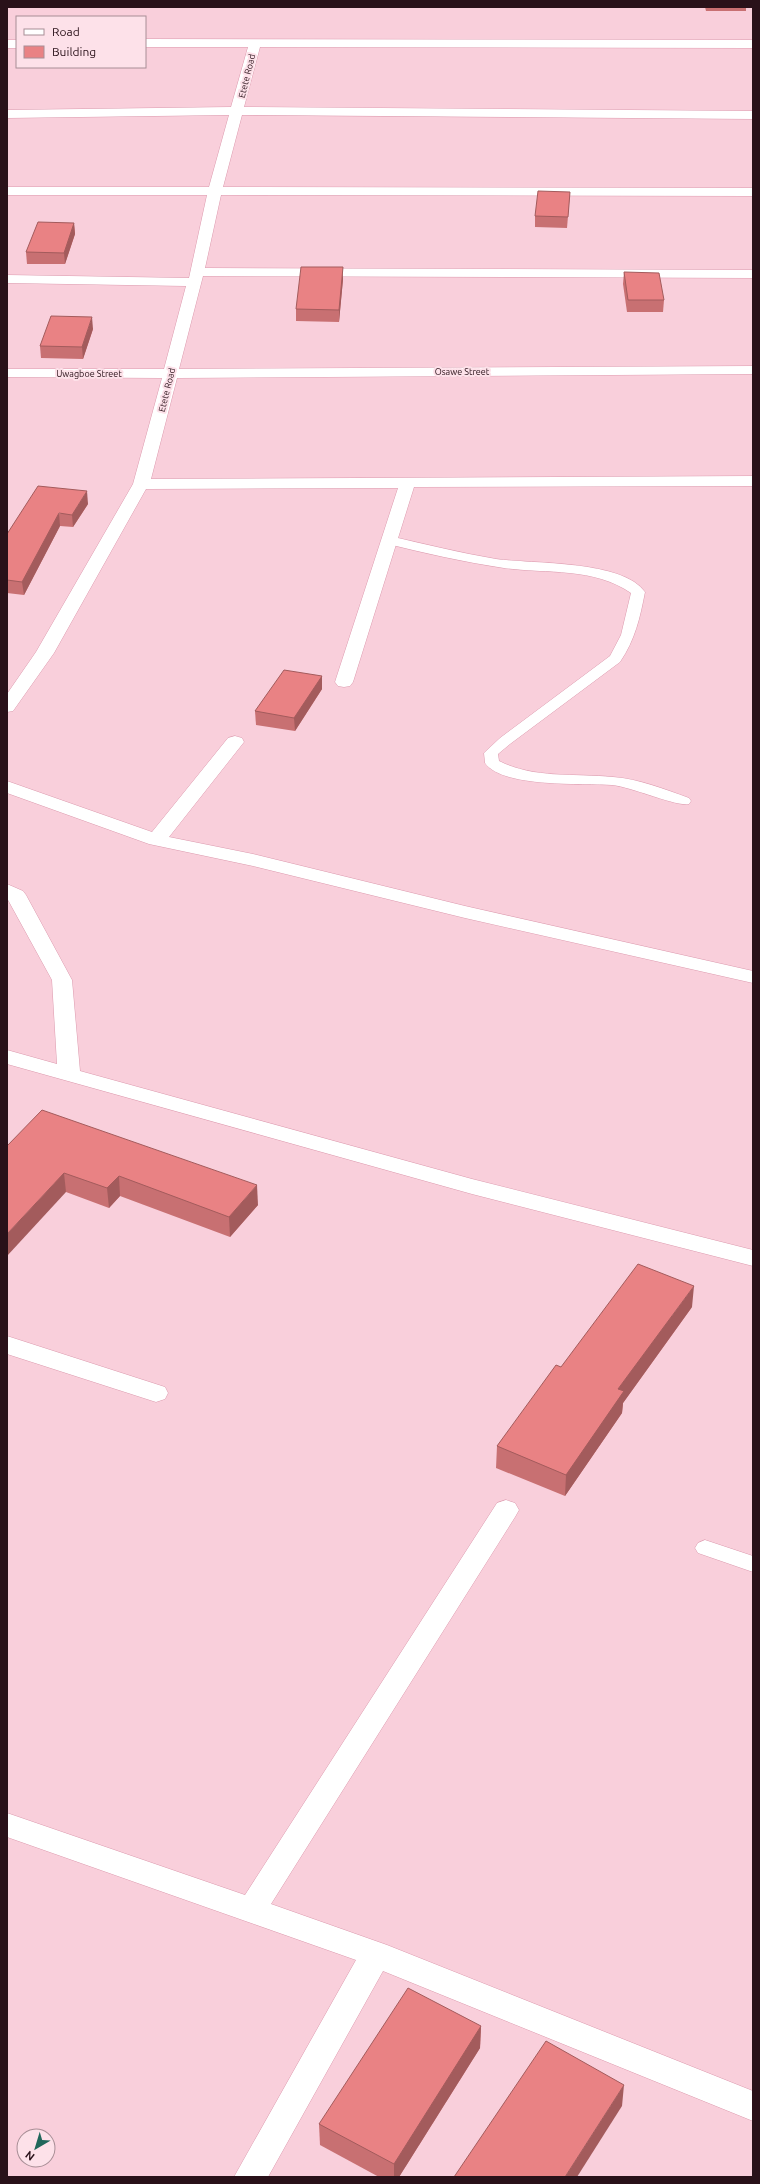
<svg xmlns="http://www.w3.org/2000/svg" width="760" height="2184" font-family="Ubuntu,sans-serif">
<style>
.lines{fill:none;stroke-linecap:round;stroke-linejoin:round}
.service-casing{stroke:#dc9aae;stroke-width:1}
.minor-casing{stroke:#dc9aae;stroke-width:1}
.service{fill:#fff;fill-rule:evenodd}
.minor{fill:#fff;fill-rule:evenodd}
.wall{fill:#c87072}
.shaded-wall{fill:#a35b5c}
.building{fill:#e98284;stroke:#a35b5c}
.labels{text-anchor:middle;stroke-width:4;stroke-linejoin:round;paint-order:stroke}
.far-street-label{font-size:9px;fill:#291119;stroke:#fde1e9}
</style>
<rect width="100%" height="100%" fill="#f9cfdb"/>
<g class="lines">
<defs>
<g id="service">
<path d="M389,536C425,544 460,553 496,559C532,564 623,560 645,592C640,618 635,640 620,662L510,744L498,754L499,761C535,779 574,773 613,777C639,779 664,789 689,798L691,801L689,804C677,807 632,787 612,785C584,783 502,788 485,763L484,753L500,738L610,656L621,635L631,593C593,567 548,574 504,568C464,562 424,553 384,543L383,540Z"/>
<path d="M705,1540L753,1556V1572L698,1553L695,1548L698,1543Z"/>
</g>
<g id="minor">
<path d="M145,39L753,40V48L260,47L244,107L753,111V119L242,115L223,187L753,188V196L221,195L205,268L753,270V278L203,276L179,369L753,366V374L177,378L151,479L753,476V486L414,487L353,682L350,686L344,687L338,686L335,682L398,488L146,489L54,653L13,711L7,712V694L36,652L133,484L162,378L7,377V369H164L186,286L7,283V275L189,278L207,195H7V187H209L229,115L7,118V110L231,107L248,47H145Z"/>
<rect x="7" y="40" width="10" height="8"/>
<path d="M235,736L242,738L244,742L169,837L253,854L465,906L753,971V983L465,918L253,866L149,844L7,793V781L152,832L228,738Z"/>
<path d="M7,884L23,891L26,895L72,980L80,1071L472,1179L753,1250V1266L472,1194L7,1064V1050L57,1064L52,980L7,898Z"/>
<path d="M7,1336L165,1387L168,1393L165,1399L156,1402L7,1354Z"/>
<path d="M506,1500L515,1503L519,1510L515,1517L271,1904L387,1945L753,2091V2121L383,1971L268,2177H234L356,1960L7,1837V1813L245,1895L497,1503Z"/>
</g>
</defs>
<use href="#service" class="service-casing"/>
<use href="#minor" class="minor-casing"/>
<use href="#service" class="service"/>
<use href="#minor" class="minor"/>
</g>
<g class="wall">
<path d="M705,7H746V11H706Z"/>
<path d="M570,192L567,228L535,227V216Z"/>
<path d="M74,223L75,234L65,264H27L26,252Z"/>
<path d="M624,272L664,300L663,312H627L623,284Z"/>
<path d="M343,279L339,322L296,321V309Z"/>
<path d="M93,329L83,359L41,358L40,346Z"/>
<path d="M88,504L73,527L60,526L24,595L7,593V534L9,531Z"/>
<path d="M322,676V689L295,731L256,725L255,711Z"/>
<path d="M7,1146L258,1205L230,1237L120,1196L109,1208L66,1192Z"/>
<path d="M692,1307L623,1403L622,1413L565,1496L496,1468L497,1446L561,1367Z"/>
<path d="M481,2026L480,2048L399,2177H379L320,2145L319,2124Z"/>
</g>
<g class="shaded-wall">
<path d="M74,223L75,234L65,264L64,253Z"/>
<path d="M343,267V279L339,322V310Z"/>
<path d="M92,317L93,329L83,359L82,347Z"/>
<path d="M87,491L88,504L73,527L72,515Z"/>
<path d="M59,513L60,526L24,595L22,582Z"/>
<path d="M322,676V689L295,731L294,718Z"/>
<path d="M64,1173L66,1192L7,1256V1234Z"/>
<path d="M119,1176L120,1196L109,1208L107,1188Z"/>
<path d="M257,1185L258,1205L230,1237L229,1217Z"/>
<path d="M694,1286L692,1307L623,1403L622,1413L565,1496L566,1475L618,1389Z"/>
<path d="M481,2026L480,2048L399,2177H394V2164Z"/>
<path d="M624,2085L622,2106L577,2177H565Z"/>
</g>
<g class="building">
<path d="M538,191L570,192L568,217L535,216Z"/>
<path d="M38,222L74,223L64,253L26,252Z"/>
<path d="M301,267H343L339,310L296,309Z"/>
<path d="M624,272L659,273L664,300H628Z"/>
<path d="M51,316L92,317L82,347L40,346Z"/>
<path d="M38,486L87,491L72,515L59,513L22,582L7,580V534Z"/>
<path d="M284,670L322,676L294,718L255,711Z"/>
<path d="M42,1110L257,1185L229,1217L119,1176L107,1188L64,1173L7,1234V1146Z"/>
<path d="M638,1264L694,1286L618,1389L624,1391L566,1475L497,1446L556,1365L561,1367Z"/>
<path d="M408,1988L481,2026L394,2164L319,2124Z"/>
<path d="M546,2041L624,2085L565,2177H454Z"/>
</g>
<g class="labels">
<g class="far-street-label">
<text transform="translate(247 76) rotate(-76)" y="3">Etete Road</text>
<text x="462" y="375">Osawe Street</text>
<text x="89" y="377">Uwagboe Street</text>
<text transform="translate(167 390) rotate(-76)" y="3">Etete Road</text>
</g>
</g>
<rect width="760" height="2184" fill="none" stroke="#291119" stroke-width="16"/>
<rect x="16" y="16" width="130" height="52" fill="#fde1e9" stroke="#a88e96"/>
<rect x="24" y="29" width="20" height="6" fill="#ffffff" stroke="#a88e96"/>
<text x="52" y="36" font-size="12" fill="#291119">Road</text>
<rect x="24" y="46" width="20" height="12" fill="#e98284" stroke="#a88e96"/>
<text x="52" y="56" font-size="12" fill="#291119">Building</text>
<g transform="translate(36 2148) rotate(218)"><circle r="19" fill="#fde1e9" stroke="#a88e96"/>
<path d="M0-3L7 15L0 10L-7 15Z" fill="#21675b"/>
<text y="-6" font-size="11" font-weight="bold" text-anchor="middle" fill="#291119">N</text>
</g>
</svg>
